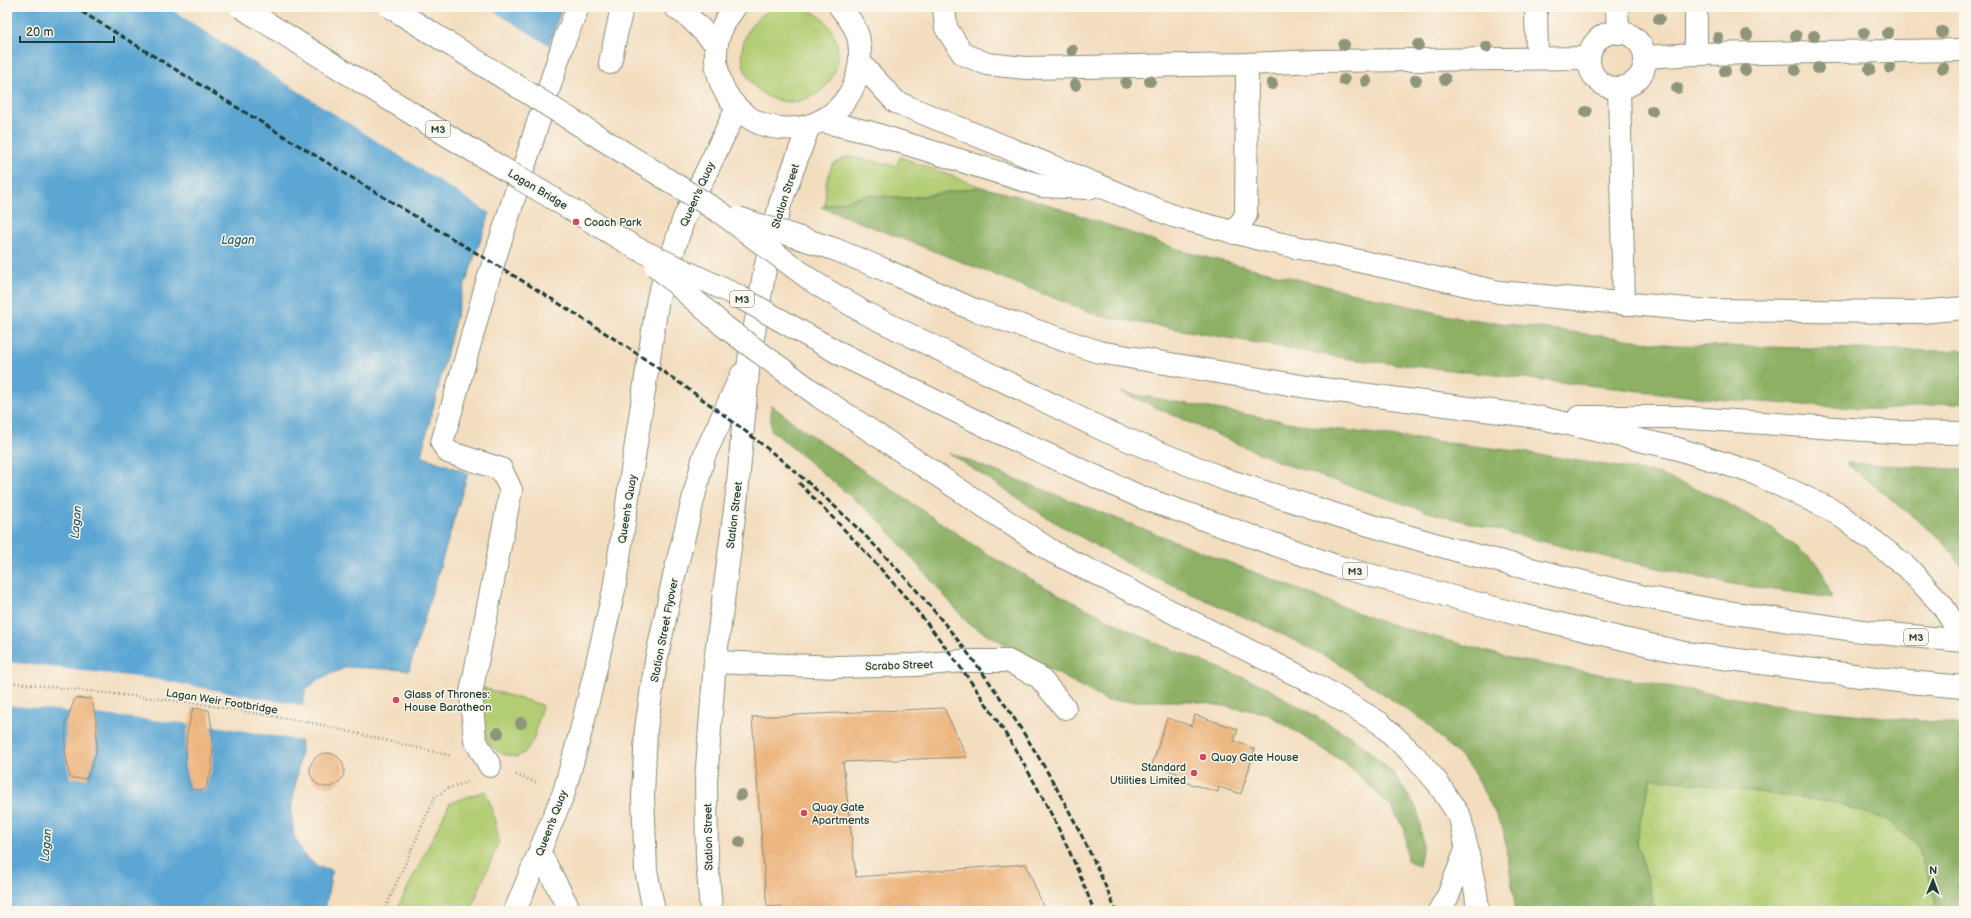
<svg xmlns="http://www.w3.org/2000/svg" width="1971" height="918" font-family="'Balsamiq Sans',sans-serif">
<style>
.green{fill:#b2cd73;stroke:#688554}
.forest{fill:#8db065;stroke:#56764c}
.water{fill:#5ba6d3;stroke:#3d7284}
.pier{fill:#f3ddbf}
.building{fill:#edb680}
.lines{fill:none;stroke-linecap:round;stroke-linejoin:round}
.minor-casing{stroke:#898d7a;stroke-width:24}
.highway-casing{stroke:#898d7a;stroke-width:24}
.path{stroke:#898d7a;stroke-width:2.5;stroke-dasharray:1 3;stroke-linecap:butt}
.minor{stroke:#fff;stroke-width:22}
.highway{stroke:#fff;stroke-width:22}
.rail{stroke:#1f3d34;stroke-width:3;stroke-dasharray:6 3;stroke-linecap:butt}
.highway-bridge-casing{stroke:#898d7a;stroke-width:24;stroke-linecap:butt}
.highway-bridge{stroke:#fff;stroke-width:22}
.tree{fill:#8e957a}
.poi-dot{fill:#d1495b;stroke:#fbf7ec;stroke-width:1.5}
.labels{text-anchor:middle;stroke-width:3;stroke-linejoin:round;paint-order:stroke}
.shield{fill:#fbf7ec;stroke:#61756b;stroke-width:1}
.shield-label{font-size:10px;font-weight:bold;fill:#1f3d34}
.street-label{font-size:11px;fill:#1f3d34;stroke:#fbf7ec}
.poi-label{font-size:11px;fill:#1f3d34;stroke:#fbf7ec;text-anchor:start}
.water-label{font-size:12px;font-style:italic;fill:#315c64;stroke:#fbf7ec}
</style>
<rect width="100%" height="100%" fill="#fbf7ec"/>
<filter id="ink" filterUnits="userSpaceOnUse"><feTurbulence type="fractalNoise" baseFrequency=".025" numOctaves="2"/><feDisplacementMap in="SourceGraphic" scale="8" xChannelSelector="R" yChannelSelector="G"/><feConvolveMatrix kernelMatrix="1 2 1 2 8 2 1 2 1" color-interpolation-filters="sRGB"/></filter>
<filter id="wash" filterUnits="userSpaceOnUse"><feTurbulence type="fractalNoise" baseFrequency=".012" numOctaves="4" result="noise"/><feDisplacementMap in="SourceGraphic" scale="16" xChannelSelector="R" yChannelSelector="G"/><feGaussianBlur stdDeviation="0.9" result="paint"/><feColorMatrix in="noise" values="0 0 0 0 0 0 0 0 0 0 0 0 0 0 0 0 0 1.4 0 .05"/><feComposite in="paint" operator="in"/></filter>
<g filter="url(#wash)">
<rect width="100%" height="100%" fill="#f3ddbf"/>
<g class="green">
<circle cx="790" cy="54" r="48"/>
<path d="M848,156L896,166L900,157L981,187L909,198L868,195L825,206L826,183L832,165Z"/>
<path d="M483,688L542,705L534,739L524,753L517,757L502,754L489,744L480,721Z"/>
<path d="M1651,777L1838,803L1886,820L1917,845L1935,900L1936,911H1656L1636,839Z"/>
<path d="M485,791L493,811L499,841L470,911H396L450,803Z"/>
</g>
<g class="forest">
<path d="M981,187L1038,201L1189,253L1454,317L1673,345L1942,351L1964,350V402L1884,410L1714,399L1350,359L1100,316L821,207L868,195L909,198Z"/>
<path d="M1121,392L1316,427L1516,451L1656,473L1720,499L1774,530L1820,566L1832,598L1732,584L1584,552L1428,512L1279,462Z"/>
<path d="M771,405L802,429L990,556L1058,594L1153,642L1262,685L1358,741L1394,774L1418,811L1423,845L1419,866L1407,860L1405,830L1390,805L1342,761L1266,713L1192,701H1107L969,624L878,519L771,430Z"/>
<path d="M949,453L1379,621L1513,659L1793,708L1964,725V911H1936L1935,900L1917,845L1886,820L1838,803L1651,778L1636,839L1656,911H1515V904L1503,828L1471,768L1425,722L1333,660L1267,627L1146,574L1046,517Z"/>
<path d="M1846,463L1955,469L1964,468V569L1942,540Z"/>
</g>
<path class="water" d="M7,7H562L462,293L421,456L468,473L409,670L347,667L317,680L305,692L299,719L301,749L291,812L294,836L305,856L317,866L332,870L325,911H7Z"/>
<g class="pier">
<path d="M167,7H487L550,46L491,214Z"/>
<path d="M7,662L153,679L304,706L301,719L303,741L222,727L7,705Z"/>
</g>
<g id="blocks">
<g class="building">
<path d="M75,698L92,699L97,726L96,753L87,779L70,778L65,751L66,722Z"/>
<path d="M193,708L209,710L213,736L212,768L205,790L190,789L185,766L187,733Z"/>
<path d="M944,708L967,757L843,762L856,877L1026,864L1045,911H782V906L767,907L752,717Z"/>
<path d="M1195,715L1238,729L1234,741L1255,749L1241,794L1219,787L1218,792L1175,779L1177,773L1152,765L1167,718L1192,726Z"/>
<circle cx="327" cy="770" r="17"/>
</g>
</g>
</g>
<g filter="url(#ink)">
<use href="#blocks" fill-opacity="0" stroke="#898d7a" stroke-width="1"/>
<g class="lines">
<defs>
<g id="minor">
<path d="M675,7L689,17L716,44"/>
<path d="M735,7C717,30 711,51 720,80C725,95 734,107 747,116C756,123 768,127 780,128C831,133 867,90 859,41C857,28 848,17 840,7"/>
<path d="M944,7L946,28L963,54L987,64L1026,68L1247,64L1318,61L1589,58"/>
<path d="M1536,7L1537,58"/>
<path d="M1617,7L1618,33"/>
<path d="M1696,7V54"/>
<circle cx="1617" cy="60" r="28"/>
<path d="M1645,57L1696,54L1964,50"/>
<path d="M610,63L622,7"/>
<path d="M860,63L896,102L1173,216L1255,238L1499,292L1698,310L1921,312L1964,308"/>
<path d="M1619,88L1624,304"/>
<path d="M822,121L872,133L1042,186L1089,188"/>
<path d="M1234,233L1246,215L1247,64"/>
<path d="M715,662L837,667L916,665L963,661H1008L1039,677L1065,708"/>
<path d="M490,766L475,740L471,693L511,490L501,469L448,452L442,443L486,286L563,44L578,7"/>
<path d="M540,853L570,911"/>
<path d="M515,911L564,792L582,727L614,590L658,298L684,218L737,108"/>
<path d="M654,911L646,870L643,796L646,729L656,661L674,576L704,456L742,374"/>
<path d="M711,911L707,859L706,781L715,662L737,494L749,360L765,269L780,204L809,126"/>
</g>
<g id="highway">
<path d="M883,269L972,309L1099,352L1307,387L1537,417L1675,448L1754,473L1836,512L1907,567L1942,605L1964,640"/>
<path d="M865,313L1106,431L1227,480L1352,520L1462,552L1644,597L1719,611L1869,632L1964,641"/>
<path d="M844,356L1002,434L1143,498L1336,566L1521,615L1684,653L1898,681L1964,687"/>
<path d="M820,397L1053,552L1315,684L1380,723L1414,755L1437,782L1460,817L1476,893L1478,911"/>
<path d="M1579,417H1677L1893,432L1964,433"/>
<path d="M1439,911L1448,896L1467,848"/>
</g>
</defs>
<use href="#minor" class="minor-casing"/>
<use href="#highway" class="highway-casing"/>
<g class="path">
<path d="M7,682L195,703L313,723L452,756"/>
<path d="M516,775L538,783"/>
<path d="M384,911L435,797L449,788L468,782"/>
</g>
<use href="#minor" class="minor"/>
<use href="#highway" class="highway"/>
<g class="rail">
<path d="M74,7C183,74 291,141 400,207C554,300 714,392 846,517C963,629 1054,761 1116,911"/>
<path d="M799,483C845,530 892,578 933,631C999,715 1057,811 1094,911"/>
</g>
<defs>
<g id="highway-bridge">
<path d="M241,7L445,134L636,248L736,295L844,356"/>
<path d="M390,7L721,213L815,283L865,313"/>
<path d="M738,218L834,249L883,269"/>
<path d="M656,266L725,327L820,397"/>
</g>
</defs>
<use href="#highway-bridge" class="highway-bridge-casing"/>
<use href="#highway-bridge" class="highway-bridge"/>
</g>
<g class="tree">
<circle cx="1659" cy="19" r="6"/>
<circle cx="1942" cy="32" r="6"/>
<circle cx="1864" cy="33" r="6"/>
<circle cx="1888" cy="33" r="6"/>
<circle cx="1747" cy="35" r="6"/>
<circle cx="1796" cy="36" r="6"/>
<circle cx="1814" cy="36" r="6"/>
<circle cx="1718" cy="38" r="6"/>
<circle cx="1344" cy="45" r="6"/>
<circle cx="1418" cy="45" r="6"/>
<circle cx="1486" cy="47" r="6"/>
<circle cx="1072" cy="50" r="6"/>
<circle cx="1818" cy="68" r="6"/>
<circle cx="1890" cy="68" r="6"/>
<circle cx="1943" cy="68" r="6"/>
<circle cx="1870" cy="69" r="6"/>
<circle cx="1745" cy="70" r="6"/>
<circle cx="1795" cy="70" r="6"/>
<circle cx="1725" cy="71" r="6"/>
<circle cx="1445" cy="79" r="6"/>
<circle cx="1344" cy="80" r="6"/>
<circle cx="1416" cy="80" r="6"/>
<circle cx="1150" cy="81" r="6"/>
<circle cx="1366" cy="81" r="6"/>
<circle cx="1126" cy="83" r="6"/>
<circle cx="1272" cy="84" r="6"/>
<circle cx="1075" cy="85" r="6"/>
<circle cx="1677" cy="88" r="6"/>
<circle cx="1652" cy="111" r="6"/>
<circle cx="1586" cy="112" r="6"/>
<circle cx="521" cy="723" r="6"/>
<circle cx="498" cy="733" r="6"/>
<circle cx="741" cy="795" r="6"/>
<circle cx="740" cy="842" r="6"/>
</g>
</g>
<g class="poi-dot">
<circle cx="576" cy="222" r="4"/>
<circle cx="396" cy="700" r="4"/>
<circle cx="1203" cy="757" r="4"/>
<circle cx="1194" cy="773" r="4"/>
<circle cx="804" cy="813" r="4"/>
</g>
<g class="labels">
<g class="shield">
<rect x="426" y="121" width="24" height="16" rx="3"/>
<rect x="730" y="291" width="24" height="16" rx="3"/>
<rect x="1343" y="563" width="24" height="16" rx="3"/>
<rect x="1904" y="629" width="24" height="16" rx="3"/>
</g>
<g class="shield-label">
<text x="438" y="133">M3</text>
<text x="742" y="303">M3</text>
<text x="1355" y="575">M3</text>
<text x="1916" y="641">M3</text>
</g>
<g class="street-label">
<text transform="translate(538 189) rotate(31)" y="4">Lagan Bridge</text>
<text transform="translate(697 194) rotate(-66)" y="4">Queen's Quay</text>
<text transform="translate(785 196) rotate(-72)" y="4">Station Street</text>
<text transform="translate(627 509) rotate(-81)" y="4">Queen's Quay</text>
<text transform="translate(734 515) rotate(-83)" y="4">Station Street</text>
<text transform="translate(664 630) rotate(-79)" y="4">Station Street Flyover</text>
<text transform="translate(899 665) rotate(-2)" y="4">Scrabo Street</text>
<text transform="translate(222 701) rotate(9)" y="4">Lagan Weir Footbridge</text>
<text transform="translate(551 823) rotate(-69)" y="4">Queen's Quay</text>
<text transform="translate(708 837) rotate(-91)" y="4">Station Street</text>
</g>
<g class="poi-label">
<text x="584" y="226">Coach Park</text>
<text x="404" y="698">Glass of Thrones:<tspan x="404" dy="13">House Baratheon</tspan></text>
<text x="1211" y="761">Quay Gate House</text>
<text x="1186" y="771" text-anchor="end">Standard<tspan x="1186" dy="13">Utilities Limited</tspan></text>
<text x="812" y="811">Quay Gate<tspan x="812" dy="13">Apartments</tspan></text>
</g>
<g class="water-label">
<text x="238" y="244">Lagan</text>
<text transform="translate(76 522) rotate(-85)" y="4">Lagan</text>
<text transform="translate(46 845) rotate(-85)" y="4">Lagan</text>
</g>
</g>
<rect width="1971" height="918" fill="none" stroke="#fbf7ec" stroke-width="24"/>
<g transform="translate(1933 880) rotate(1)" stroke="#fbf7ec" stroke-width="3" paint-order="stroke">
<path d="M0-3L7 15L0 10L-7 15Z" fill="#1f3d34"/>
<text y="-6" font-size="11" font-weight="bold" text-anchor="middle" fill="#1f3d34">N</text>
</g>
<path d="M20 36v6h94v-6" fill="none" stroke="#1f3d34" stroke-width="2"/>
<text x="26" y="36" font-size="12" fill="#1f3d34" stroke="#fbf7ec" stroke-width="3" paint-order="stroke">20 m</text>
</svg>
